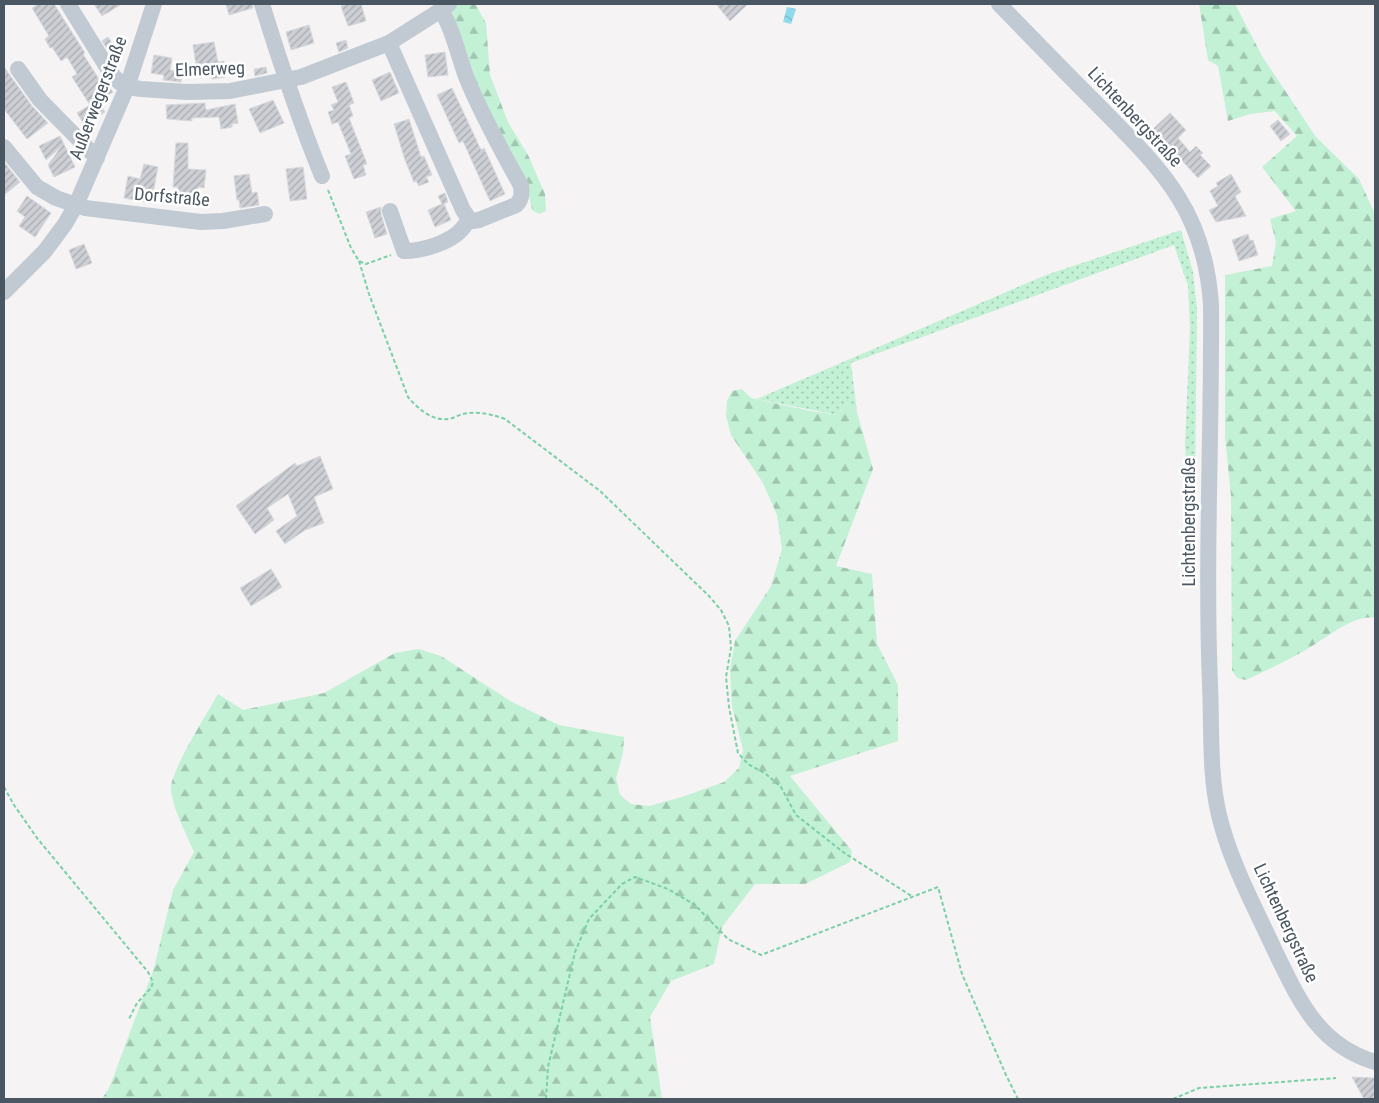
<svg xmlns="http://www.w3.org/2000/svg" width="1379" height="1103" font-family="'Roboto Condensed',sans-serif">
<style>
.grass{fill:url(#grass-dots)}
.forest{fill:url(#forest-firs)}
.water{fill:url(#water-waves)}
.building{fill:url(#building-hatch);stroke:#d7d9de}
.lines{fill:none;stroke-linecap:round;stroke-linejoin:round}
.path{stroke:#7ad0a6;stroke-width:2;stroke-dasharray:4 2.5;stroke-linecap:butt}
.minor{stroke:#c1cad2;stroke-width:16}
.labels{text-anchor:middle;stroke-width:5;stroke-linejoin:round;paint-order:stroke}
.street-label{font-size:18px;fill:#4a5661;stroke:#fff}
</style>
<defs>
<pattern id="grass-dots" width="8" height="8" patternUnits="userSpaceOnUse" patternTransform="scale(1.25)"><rect width="8" height="8" fill="#c3f1d5"/><path d="M2 2h.1M6 6h.1" fill="none" stroke="#a0c6b0" stroke-width="1.8" stroke-linecap="round"/></pattern>
<pattern id="forest-firs" width="22" height="20" patternUnits="userSpaceOnUse" patternTransform="scale(1.25)"><rect width="22" height="20" fill="#c3f1d5"/><path d="M5 1l3.5 6h-7zM16 11l3.5 6h-7z" fill="#a0c6b0"/></pattern>
<pattern id="water-waves" width="16" height="10" patternUnits="userSpaceOnUse" patternTransform="scale(1.25)"><rect width="16" height="10" fill="#90daee"/><path d="M0 5q4-4 8 0t8 0" fill="none" stroke="#78b4c4"/></pattern>
<pattern id="building-hatch" width="6" height="6" patternUnits="userSpaceOnUse" patternTransform="scale(1.25)"><rect width="6" height="6" fill="#cdcfd5"/><path d="M-1 1l2-2M0 6l6-6M5 7l2-2" fill="none" stroke="#a8abb0"/></pattern>
</defs>
<rect width="100%" height="100%" fill="#f5f3f3"/>
<path class="grass" d="M1181,230L1193,272L1197,308L1195,485L1188,507L1185,444L1190,329L1188,286L1174,245L851,363L857,412L846,404L838,415L757,399L1046,275Z"/>
<g class="forest">
<path d="M456,4H475L486,23L490,75L508,122L528,155L545,194L546,211L539,214L532,210L527,185L476,88L451,8Z"/>
<path d="M1199,4H1235L1262,56L1316,137L1359,179L1375,214V618C1352,614 1322,642 1302,652C1284,662 1265,671 1246,680L1237,678L1232,670L1231,496L1225,437V275L1272,266L1276,242L1270,219L1296,211L1262,167L1297,136L1275,111L1250,114L1228,121L1218,66L1208,60Z"/>
<path d="M742,389L751,398L811,411L838,415L846,404L857,412L873,469L836,566L872,574L877,644L898,685V741L790,776L852,851L850,862L805,884H755L722,927L714,964L671,981L650,1017L662,1099H102L110,1086L154,968L173,890L194,852C187,836 172,806 171,790C169,773 208,712 218,694L243,710L324,693L395,653L419,649L441,656L512,702L559,725L624,737L623,753L616,778L620,795L631,804L649,806L682,797L724,782L739,768L743,750L732,706L730,669L735,641L771,586L782,549L777,515L763,483L731,435L726,416L727,401L732,391Z"/>
</g>
<path class="water" d="M787,7L796,9L791,24L783,22Z"/>
<g class="building">
<path d="M38,4H54L85,53L83,54L102,84L105,82L113,92L98,101L105,112L84,124L77,113L90,105L72,77L77,74L67,57L61,61L52,47L50,48L45,39L49,36L32,8Z"/>
<path d="M94,4H122L102,16Z"/>
<path d="M226,4H252L253,8L229,15Z"/>
<path d="M348,4H361L366,21L348,26L341,6Z"/>
<path d="M716,4H748L730,21Z"/>
<path d="M309,25L314,43L291,50L286,32Z"/>
<path d="M108,37L114,46L108,50L102,41Z"/>
<path d="M346,40L348,48L339,52L336,43Z"/>
<path d="M214,42L218,62L224,61L226,77L212,79L210,70L197,72L193,45Z"/>
<path d="M445,52L448,75L428,77L425,55Z"/>
<path d="M154,55L172,58L170,70L182,72L181,82L163,80L164,75L151,73Z"/>
<path d="M4,67L32,106L48,123L27,139L4,109Z"/>
<path d="M266,67L267,73L255,76L254,69Z"/>
<path d="M390,72L399,93L381,101L372,80Z"/>
<path d="M346,82L354,103L349,105L353,116L349,118L367,164L363,165L366,175L354,179L345,156L351,154L338,122L332,124L328,112L334,110L331,105L338,102L332,87Z"/>
<path d="M452,88L481,150L484,148L505,194L490,201L463,141L459,143L437,95Z"/>
<path d="M273,100L284,123L260,133L249,109Z"/>
<path d="M205,103L206,110L235,104L238,123L232,124V127L221,129L219,117L192,118V121L167,119L166,105Z"/>
<path d="M1170,113L1186,130L1178,138L1190,152L1196,146L1203,153L1200,155L1211,166L1198,178L1153,129Z"/>
<path d="M409,119L421,157L424,156L432,175L426,177L429,182L419,186L416,181L414,182L405,160L394,124Z"/>
<path d="M1278,120L1290,134L1281,141L1270,126Z"/>
<path d="M60,136L75,167L54,177L48,165L61,147L46,160L39,146Z"/>
<path d="M176,143H188V169L206,170L204,188L198,187L197,198L177,197L178,187H173Z"/>
<path d="M4,162L20,182L4,195Z"/>
<path d="M144,164L158,167L151,203L124,198L128,176L140,179Z"/>
<path d="M303,167L307,199L290,201L286,169Z"/>
<path d="M249,174L252,193L257,192L259,205L240,208L239,200H237L234,176Z"/>
<path d="M1231,174L1241,192L1235,196L1246,216L1216,222L1209,210L1218,206L1210,191L1218,186L1216,183Z"/>
<path d="M445,193L448,202L444,204L451,220L435,227L428,210L442,204L438,196Z"/>
<path d="M27,196L51,213L35,237L19,226L25,217L17,211Z"/>
<path d="M381,207V214L387,234L375,238L366,212Z"/>
<path d="M1248,234L1250,241L1253,240L1258,255L1239,261L1232,240Z"/>
<path d="M84,244L92,263L76,269L69,250Z"/>
<path d="M320,456L333,489L314,497L324,523L305,530L285,544L276,531L297,516L288,494L267,508L274,520L255,534L236,506L295,463L297,466Z"/>
<path d="M271,569L282,587L251,606L240,588Z"/>
<path d="M1352,1077L1375,1078V1099H1364Z"/>
</g>
<g class="lines">
<g class="path">
<path d="M328,190L351,248L359,261L366,264L391,255"/>
<path d="M359,261L369,294L408,397C418,409 432,421 448,419C453,419 458,415 463,414C478,411 491,414 505,419L600,491L709,596L721,610L729,626L731,648L726,677L729,707L738,753L748,764L766,774L781,787L796,815L843,852L913,897"/>
<path d="M4,787L14,805L37,838L148,972L153,982L151,988L137,1003L129,1019"/>
<path d="M546,1099L548,1067L575,952L589,919L622,884L635,877L668,889L695,905L728,939L761,955L938,887L962,974L1006,1075L1018,1099"/>
<path d="M1173,1099L1199,1088L1336,1078"/>
</g>
<g class="minor">
<path d="M68,4L110,72L119,82L127,87L141,89L187,92L230,91L301,77L389,43L441,10L449,4"/>
<path d="M262,4C280,62 299,120 322,176"/>
<path d="M999,4C1031,37 1064,71 1097,104C1160,168 1205,209 1211,305C1212,432 1205,558 1210,685C1212,728 1209,774 1219,815C1230,862 1255,907 1275,951C1299,1000 1318,1045 1375,1062"/>
<path d="M389,43L463,210L469,219L473,221L479,220L516,205C522,199 522,194 521,186C502,151 482,116 467,79C458,56 454,31 441,10"/>
<path d="M18,69L40,100L97,158"/>
<path d="M4,147L37,187L56,198L85,208L201,222L223,221L265,214"/>
<path d="M390,211L404,251C422,251 450,243 462,229C465,226 467,222 469,219"/>
<path d="M4,292L45,251L65,224L76,205L127,87L154,4"/>
</g>
</g>
<g class="labels">
<g class="street-label">
<text transform="translate(210 69) rotate(-2)" y="6">Elmerweg</text>
<text transform="translate(98 98) rotate(-69)" y="6">Außerwegerstraße</text>
<text transform="translate(1135 117) rotate(47)" y="6">Lichtenbergstraße</text>
<text transform="translate(172 197) rotate(5)" y="6">Dorfstraße</text>
<text transform="translate(1189 522) rotate(-90)" y="6">Lichtenbergstraße</text>
<text transform="translate(1286 923) rotate(65)" y="6">Lichtenbergstraße</text>
</g>
</g>
<rect width="1379" height="1103" fill="none" stroke="#4a5661" stroke-width="10"/>
</svg>
